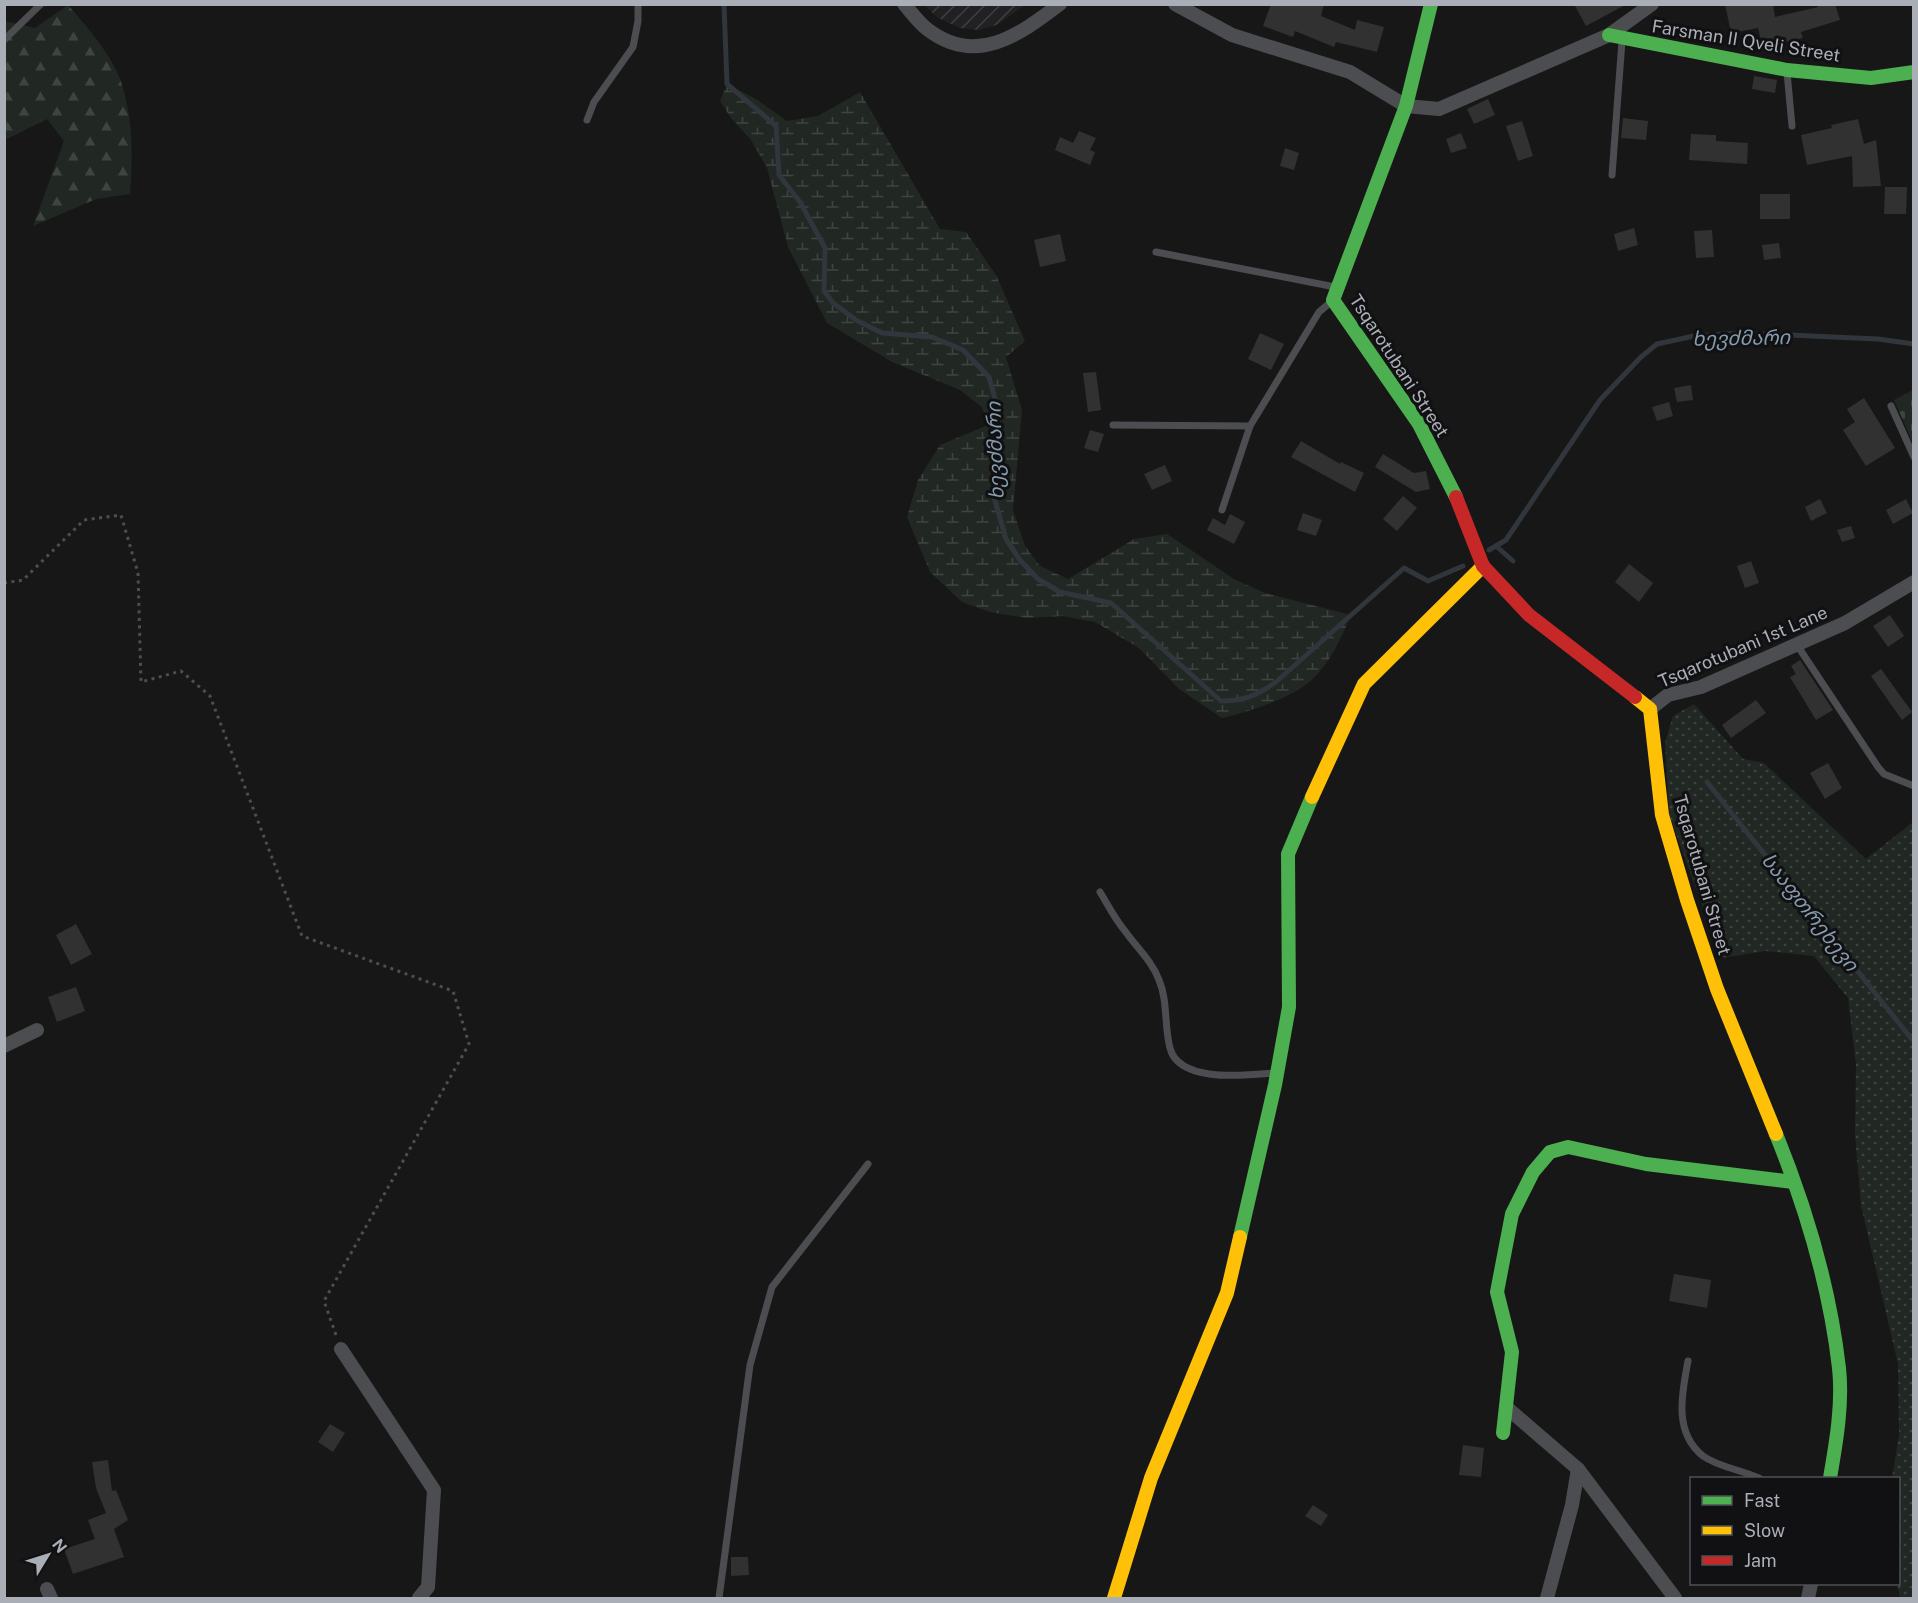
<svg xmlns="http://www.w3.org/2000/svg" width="1918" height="1603" font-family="'Public Sans','Noto Sans Georgian',sans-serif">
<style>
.industrial{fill:url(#industrial-furrows)}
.grass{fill:url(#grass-dots)}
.forest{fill:url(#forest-firs)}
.wetland{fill:url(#wetland-marsh)}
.cemetery{fill:url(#cemetery-stones)}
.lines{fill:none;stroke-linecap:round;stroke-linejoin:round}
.stream{stroke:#30363b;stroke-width:5}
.building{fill:#313132}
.path{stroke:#4d4e50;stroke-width:3;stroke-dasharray:3 4.5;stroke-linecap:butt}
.lane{stroke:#4c4d50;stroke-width:7}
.street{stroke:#4c4d50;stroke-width:14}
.fast{stroke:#4caf50;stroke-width:14}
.slow{stroke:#ffc107;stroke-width:14}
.jam{stroke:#c62828;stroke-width:14}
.labels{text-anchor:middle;stroke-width:6;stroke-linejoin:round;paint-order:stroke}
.street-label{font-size:18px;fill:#aaaeb6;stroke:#111113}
.water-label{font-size:20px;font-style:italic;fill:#869cad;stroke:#111113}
</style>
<defs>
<pattern id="industrial-furrows" width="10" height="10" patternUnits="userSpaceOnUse" patternTransform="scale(1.5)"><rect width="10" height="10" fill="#212123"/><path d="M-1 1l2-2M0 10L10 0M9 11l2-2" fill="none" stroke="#3f3f41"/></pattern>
<pattern id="grass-dots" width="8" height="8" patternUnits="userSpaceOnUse" patternTransform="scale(1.5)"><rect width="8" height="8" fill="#212722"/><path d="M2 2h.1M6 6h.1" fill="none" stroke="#3f4440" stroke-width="1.8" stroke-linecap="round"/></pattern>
<pattern id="forest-firs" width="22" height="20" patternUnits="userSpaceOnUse" patternTransform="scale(1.5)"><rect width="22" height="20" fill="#212722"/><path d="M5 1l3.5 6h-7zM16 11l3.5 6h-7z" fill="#3f4440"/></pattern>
<pattern id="wetland-marsh" width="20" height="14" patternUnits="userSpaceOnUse" patternTransform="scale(1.5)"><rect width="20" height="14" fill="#212722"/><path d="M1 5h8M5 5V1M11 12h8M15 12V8" fill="none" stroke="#3f4440"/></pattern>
<pattern id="cemetery-stones" width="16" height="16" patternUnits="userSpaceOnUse" patternTransform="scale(1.5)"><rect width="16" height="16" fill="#212722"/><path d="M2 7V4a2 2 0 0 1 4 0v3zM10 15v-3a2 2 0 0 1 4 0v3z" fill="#3f4440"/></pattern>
</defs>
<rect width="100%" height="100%" fill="#171717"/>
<path class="industrial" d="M924,5H1025L997,25L978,30L960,28L938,18Z"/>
<path class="grass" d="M1694,704L1743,759L1764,763L1866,859L1913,822V1598H1900L1897,1584L1898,1478H1892L1899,1435L1898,1364L1861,1205L1855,1135L1856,1064L1848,998L1814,956L1766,951L1721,958L1669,814L1665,743L1673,716Z"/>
<path class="forest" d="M68,5C87,27 114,57 122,85C133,120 133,157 130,194L96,199L33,226L64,141L47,119L5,140L4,21L35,28Z"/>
<path class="wetland" d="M727,84L756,99L787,121L818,116L860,92L940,229L966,232L996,275L1025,341L1006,357L1022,410L1013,510L1025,546L1040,566L1068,579L1134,539L1167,534L1234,579L1265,593L1351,615C1341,638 1330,665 1309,682C1289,699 1248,712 1222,718L1179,689L1139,648L1095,622L1062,616L1026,618L990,612L962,602L930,572L907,517L918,480L940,445L988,425L982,407L960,390L892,362L827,323L788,247L767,168L751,140L731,118L720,101Z"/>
<path class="cemetery" d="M1913,390V443L1894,400Z"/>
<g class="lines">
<g class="stream">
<path d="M724,4L727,84L776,126L779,175L800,202L825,248L824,291L833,303L856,320L882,333L932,337L963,350L989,377L997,406L999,433L1000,466L994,497L1006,539L1020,560L1038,579L1060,592L1111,603L1221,701C1245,701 1257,695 1276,682L1404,568L1428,581L1463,566"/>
<path d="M1496,546L1513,561"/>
<path d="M1489,550L1506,540L1600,400L1641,357L1657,344L1694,336L1741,333L1878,339L1914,344"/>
<path d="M1707,782L1914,1042"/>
</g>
</g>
<g class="building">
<path d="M1271,4H1324L1321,16L1355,30L1357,20L1384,27L1377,52L1336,42L1334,47L1295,31L1293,37L1263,26Z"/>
<path d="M1574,4H1627L1586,26Z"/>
<path d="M1725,4H1773L1775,17L1818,7L1817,4H1835L1840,20L1801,32L1803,38L1781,43L1782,49L1764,53L1758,28L1731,33Z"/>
<path d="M1754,76L1777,80L1775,93L1752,89Z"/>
<path d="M1488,99L1495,115L1474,124L1467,109Z"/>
<path d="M1623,118L1648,121L1646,140L1621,138Z"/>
<path d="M1858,119L1864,144L1876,140L1881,186L1853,187L1852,156L1807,165L1801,135L1832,128L1831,125Z"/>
<path d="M1522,121L1533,156L1518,161L1506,126Z"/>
<path d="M1079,131L1096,138L1090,150L1095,152L1090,165L1055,150L1060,137L1073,143Z"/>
<path d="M1461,133L1467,148L1451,153L1446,139Z"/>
<path d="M1691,134L1716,135V141L1748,143L1747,164L1689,160Z"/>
<path d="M1285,148L1299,153L1294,170L1280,166Z"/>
<path d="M1885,187H1907L1906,214H1884Z"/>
<rect x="1760" y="194" width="30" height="25"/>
<path d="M1634,228L1638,245L1618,251L1614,234Z"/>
<path d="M1712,230L1714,257L1696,258L1694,231Z"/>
<path d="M1060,234L1066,261L1040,267L1034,240Z"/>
<path d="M1779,243L1781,258L1764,260L1762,245Z"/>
<path d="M1260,333L1284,344L1271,370L1248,359Z"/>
<path d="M1096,372L1101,410L1088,412L1083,373Z"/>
<path d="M1691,385L1693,400L1677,402L1674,388Z"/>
<path d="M1864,398L1895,448L1866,466L1843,430L1855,422L1847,409Z"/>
<path d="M1669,402L1673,416L1657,421L1652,407Z"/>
<path d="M1090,430L1104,434L1098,452L1084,448Z"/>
<path d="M1301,441L1340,464L1341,462L1364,473L1355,492L1291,457Z"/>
<path d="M1383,454L1414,473L1426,471L1430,489L1416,492L1375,467Z"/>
<path d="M1165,465L1172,481L1152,490L1144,474Z"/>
<path d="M1403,496L1417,508L1397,531L1383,519Z"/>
<path d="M1820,499L1827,513L1811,521L1805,507Z"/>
<path d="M1906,499L1913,513L1893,524L1886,510Z"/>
<path d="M1303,513L1322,520L1316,536L1297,530Z"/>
<path d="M1230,514L1245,522L1234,544L1207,530L1213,518L1225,525Z"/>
<path d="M1851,526L1855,538L1842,542L1837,530Z"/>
<path d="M1751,561L1759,583L1745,588L1737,566Z"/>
<path d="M1629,564L1653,583L1639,602L1615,582Z"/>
<path d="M1890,615L1904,636L1888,647L1873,626Z"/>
<path d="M1800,660L1833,710L1816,720L1790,677L1796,674L1791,666Z"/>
<path d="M1881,669L1912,712L1902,720L1871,676Z"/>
<path d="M1756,700L1766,713L1731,738L1722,725Z"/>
<path d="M1828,763L1842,788L1825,799L1810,773Z"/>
<path d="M76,924L92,954L71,965L56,935Z"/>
<path d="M76,987L85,1011L57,1022L48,997Z"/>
<path d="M1674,1274L1711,1280L1707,1308L1669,1301Z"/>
<path d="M330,1424L345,1433L333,1452L318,1442Z"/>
<path d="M1463,1445L1484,1448L1481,1477L1459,1475Z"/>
<path d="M108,1460L112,1491L116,1490L128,1520L114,1529L124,1557L73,1574L64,1549L95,1539L88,1520L106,1513L96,1488L92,1462Z"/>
<path d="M1313,1505L1328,1515L1321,1526L1305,1516Z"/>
<path d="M731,1557H748L749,1575L731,1576Z"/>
</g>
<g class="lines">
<path class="path" d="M4,583L23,580L84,520L121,515L138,573L141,682L181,671L210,696L302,936L453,991L469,1044L324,1301L336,1335"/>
<g class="lane">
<path d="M4,40L41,4"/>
<path d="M1787,72L1792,126"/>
<path d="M587,120L594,102L633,47L638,21V4"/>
<path d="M1612,175L1622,41"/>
<path d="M1156,252L1335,287"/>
<path d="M1891,406L1914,457"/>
<path d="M1113,425L1250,426"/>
<path d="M1222,510L1250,426L1319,312L1331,302"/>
<path d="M1797,645L1878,767L1884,774L1914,786"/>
<path d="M1100,892C1108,905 1115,919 1125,931C1137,948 1152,961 1159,980C1168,1001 1164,1026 1170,1048C1179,1084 1248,1075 1275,1073"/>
<path d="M1688,1361C1682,1393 1673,1432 1703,1456C1718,1467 1742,1470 1759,1478"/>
<path d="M719,1598L750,1365L772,1287L868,1164"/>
</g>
<g class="street">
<path d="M904,4C911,12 918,22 927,29C976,67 1019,35 1060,4"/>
<path d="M1175,4L1232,35L1350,72L1406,106L1439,109L1609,35L1652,4"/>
<path d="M1650,709L1668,695L1701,687L1845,623L1914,582"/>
<path d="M4,1046L37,1030"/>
<path d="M341,1349L434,1490L428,1587L419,1598"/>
<path d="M1506,1407L1578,1469L1675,1598"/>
<path d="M47,1589L51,1598"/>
<path d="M1547,1598L1572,1505L1578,1469"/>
<path d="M1808,1598L1811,1584"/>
</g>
<g class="fast">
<path d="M1431,4L1406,106L1333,300L1419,424L1456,497"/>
<path d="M1609,35L1787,70L1871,78L1914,72"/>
<path d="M1776,1134C1806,1208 1830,1289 1839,1368C1843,1404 1836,1443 1830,1478"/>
<path d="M1240,1237L1275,1085L1289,1007L1288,854L1312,797"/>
<path d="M1503,1433L1512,1352L1497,1292L1512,1214L1533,1172L1550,1152L1568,1147L1646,1164L1793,1182"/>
</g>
<g class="slow">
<path d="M1635,697L1650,709L1662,815L1687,900L1717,989L1776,1134"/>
<path d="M1312,797L1364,684L1483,566"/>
<path d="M1114,1598L1151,1478L1227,1293L1240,1237"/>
</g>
<path class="jam" d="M1456,497L1483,566L1529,615L1635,697"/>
</g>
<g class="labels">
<g class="street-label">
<text transform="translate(1746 41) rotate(9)" y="6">Farsman II Qveli Street</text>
<text transform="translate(1399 366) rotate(57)" y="6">Tsqarotubani Street</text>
<text transform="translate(1743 647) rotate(-23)" y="6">Tsqarotubani 1st Lane</text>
<text transform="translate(1702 875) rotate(74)" y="6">Tsqarotubani Street</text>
</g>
<g class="water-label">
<text transform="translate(1741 338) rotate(-1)" y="7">ხევძმარი</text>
<text transform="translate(995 451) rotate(-92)" y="7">ხევძმარი</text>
<text transform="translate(1810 912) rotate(52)" y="7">სააფთრეხევი</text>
</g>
</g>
<rect width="1918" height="1603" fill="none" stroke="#aaaeb6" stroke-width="12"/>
<rect x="1690" y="1477" width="210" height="108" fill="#111113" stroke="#4e5054" stroke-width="1.5"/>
<rect x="1702" y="1496" width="30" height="9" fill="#4caf50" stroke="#4e5054" stroke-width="1.5"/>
<text x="1744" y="1507" font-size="18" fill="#aaaeb6">Fast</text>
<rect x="1702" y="1526" width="30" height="9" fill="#ffc107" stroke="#4e5054" stroke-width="1.5"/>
<text x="1744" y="1537" font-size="18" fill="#aaaeb6">Slow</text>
<rect x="1702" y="1556" width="30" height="9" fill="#c62828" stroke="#4e5054" stroke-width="1.5"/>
<text x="1744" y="1567" font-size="18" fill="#aaaeb6">Jam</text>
<g transform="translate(48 1555) rotate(52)" stroke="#111113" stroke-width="4.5" paint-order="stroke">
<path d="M0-4.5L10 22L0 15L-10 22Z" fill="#aaaeb6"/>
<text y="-9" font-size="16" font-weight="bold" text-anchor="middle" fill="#aaaeb6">N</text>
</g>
</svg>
